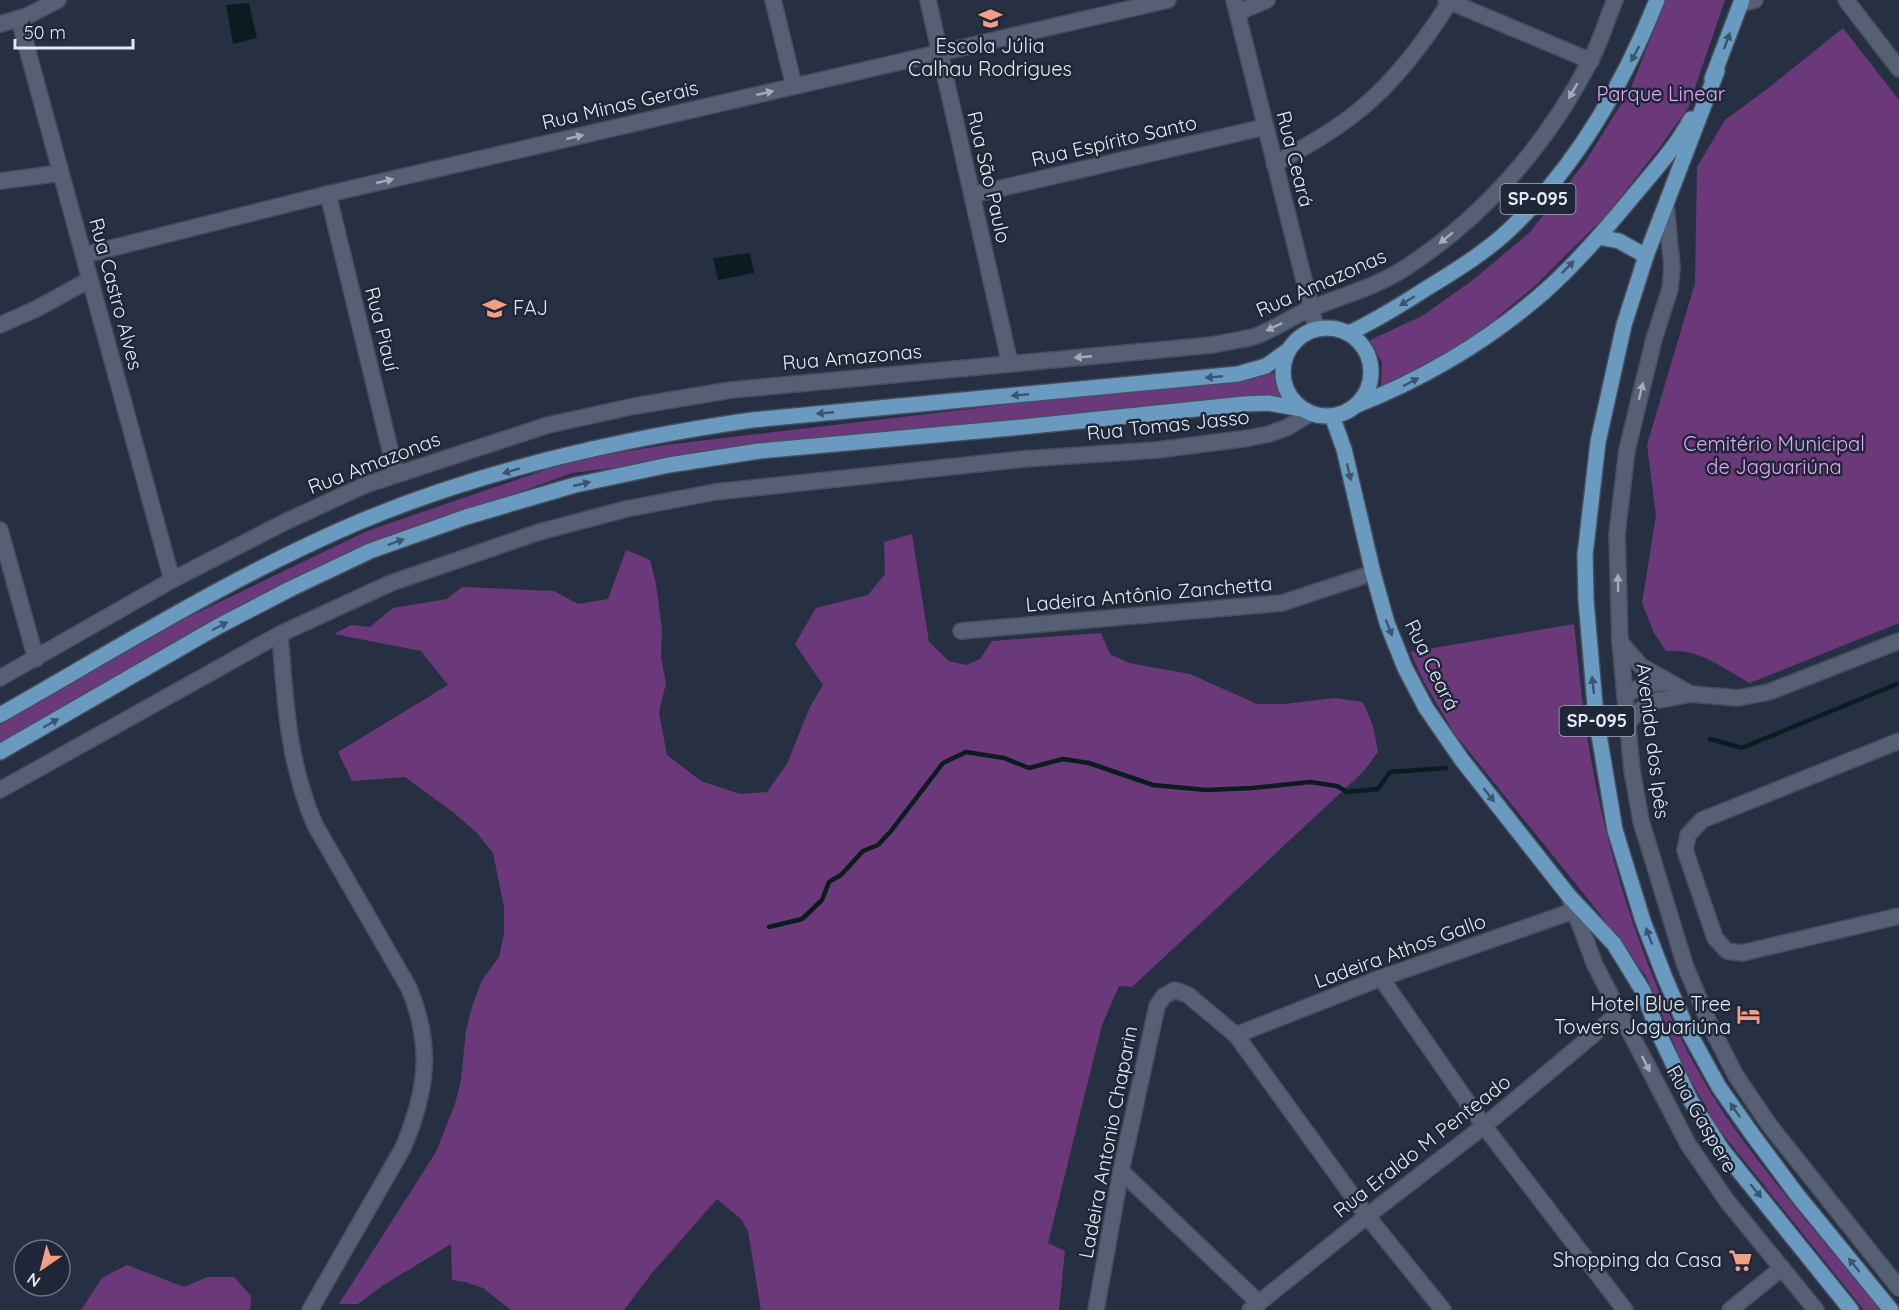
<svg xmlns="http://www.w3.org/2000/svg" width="1899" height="1310" font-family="Quicksand,sans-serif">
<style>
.green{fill:#6b387a}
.water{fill:#0a1c20}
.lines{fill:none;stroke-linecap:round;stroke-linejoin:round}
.stream{stroke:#0a1c20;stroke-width:4.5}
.minor-casing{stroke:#474e5d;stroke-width:18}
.major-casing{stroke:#474e5d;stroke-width:18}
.minor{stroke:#565f74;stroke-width:15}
.major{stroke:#6b9ac1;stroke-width:15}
.oneway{fill:#3d546e}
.oneway2{fill:#a4abbb}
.labels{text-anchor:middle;stroke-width:5;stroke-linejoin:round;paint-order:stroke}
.shield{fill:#1e2637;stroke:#a9aebc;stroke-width:1.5}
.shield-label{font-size:18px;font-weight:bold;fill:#e4e9f5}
.poi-label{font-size:20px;fill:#e4e9f5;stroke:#1e2637;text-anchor:end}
.park-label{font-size:20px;fill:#e4a8f7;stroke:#1e2637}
.street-label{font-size:20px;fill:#e4e9f5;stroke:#1e2637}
</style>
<rect width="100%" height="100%" fill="#273042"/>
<g class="green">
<path d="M1666,0H1725L1688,108L1659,148L1607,214L1536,285L1471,339L1381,389L1382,363L1370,340L1422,316L1473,280L1530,232L1585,162L1630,90Z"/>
<path d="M1843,28L1899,100V623L1750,683C1722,668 1699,648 1666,651L1654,633L1642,603L1656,515L1647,445L1695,283L1697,167L1725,120L1767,89Z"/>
<path d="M1275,373L1286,401L899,431L572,473L380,543L0,747V725L145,638L367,531L574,460L665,445Z"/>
<path d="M912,534L929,642L949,661L966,665L980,659L992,641L1101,633L1110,654L1129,663L1190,674L1257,704H1284L1335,698L1363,702L1373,726L1378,752L1363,772L1132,987L1119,986L1102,1025L1048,1243L1065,1251L1059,1310H761L748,1231L741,1219L717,1199L652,1273L624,1310H511L483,1288L465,1282L452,1280L451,1244L382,1286L358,1304H339L436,1152L455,1104L461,1080L466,1030L473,1004L482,980L499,957L504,934V907L493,853L477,833L453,812L405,777L352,781L338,752L448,685L421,651L334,634L351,625L370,627L393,608L447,599L462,587L554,591L578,604L608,599L626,550L650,560L656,584L662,630L661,657L666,683L659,713L667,755L701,781L740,794L767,792L787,764L809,709L823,685L795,644L816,608L868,595L885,574L884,542Z"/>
<path d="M1574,624C1579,669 1583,715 1591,759C1612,880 1658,1016 1727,1118C1773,1184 1829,1247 1880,1310H1864L1718,1128L1685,1070L1646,976L1596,909L1454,733L1424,682L1410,652Z"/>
<path d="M127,1265L184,1287L207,1277H234L251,1296L250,1310H81L102,1278Z"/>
</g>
<g class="water">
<path d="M249,3L257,38L233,44L226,5Z"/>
<path d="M750,253L754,273L718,280L713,258Z"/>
</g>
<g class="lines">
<g class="stream">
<path d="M1710,739L1742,748L1899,683"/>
<path d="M769,927L802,919L822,900L829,882L841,875L863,851L878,845L891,831L943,763L966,752L1004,758L1029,768L1063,759L1089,763L1153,785L1206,790L1252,788L1310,782L1337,786L1347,792L1378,789L1390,772L1446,768"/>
</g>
<defs>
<g id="minor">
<path d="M773,0L794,86"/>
<path d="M928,0L1010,364"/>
<path d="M1234,0L1316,328"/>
<path d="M1446,0L1591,61"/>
<path d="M1846,0L1899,69"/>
<path d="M1741,4L1755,0"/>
<path d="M1237,13L1267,0"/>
<path d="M19,19L172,580"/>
<path d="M0,24L27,16L58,0"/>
<path d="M1274,164C1305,147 1336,130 1363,107C1398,78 1427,38 1451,0"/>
<path d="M0,181L61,173"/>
<path d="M328,194L396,474"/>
<path d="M972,195L1265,127"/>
<path d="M1666,205L1672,267L1670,289L1654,339L1627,450L1617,534L1620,642L1632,770L1641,821L1685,965L1710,1025L1736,1076L1770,1126L1899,1288"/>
<path d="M84,255L328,194L1168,0"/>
<path d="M0,325L36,309L89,280"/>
<path d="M0,530L36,659"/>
<path d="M961,631L1282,603L1373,573"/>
<path d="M280,634C285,701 288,763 315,825L409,988C433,1046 427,1091 403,1148L310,1310"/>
<path d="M1620,642L1641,666L1691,694"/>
<path d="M0,678L172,580L287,521L365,485L548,425L635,406L731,390L1212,345C1226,342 1240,340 1253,337C1272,331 1291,317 1310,309C1341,296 1373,288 1402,270C1481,220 1546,146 1589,63C1600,44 1606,21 1615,0"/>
<path d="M1625,696C1639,686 1651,682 1669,683"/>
<path d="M1627,723L1643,708L1655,701L1691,694L1738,698L1769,692L1899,641"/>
<path d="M1899,741L1702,820L1688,835L1685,850L1715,938L1727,951L1742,953L1899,916"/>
<path d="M0,790L280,634L391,583L539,532L626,509L715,492L1024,459L1157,450L1249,438L1269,434L1288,427L1311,413"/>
<path d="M1569,896L1595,965L1688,1144L1727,1201L1816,1310"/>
<path d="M1381,978L1484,1126L1625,1310"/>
<path d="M1236,1035L1381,978L1579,909"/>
<path d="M1121,1171L1259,1303"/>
<path d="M1096,1310L1121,1171L1157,1006L1164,996L1175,990L1188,995L1236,1035L1367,1216L1443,1310"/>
<path d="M1250,1310L1367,1216L1484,1126L1619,1013"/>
<path d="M1730,1310L1782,1268"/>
</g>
<g id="major">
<path d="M1717,71L1646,256L1624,325L1598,442L1585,555L1586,600L1596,717L1615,830L1643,921L1665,978L1687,1029L1719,1087L1752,1134L1798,1196L1891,1310"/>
<path d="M1712,79L1742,0"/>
<path d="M1599,237L1619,241L1646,256"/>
<circle cx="1327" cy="372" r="44"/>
<path d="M1349,333C1375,321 1399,306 1424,290C1453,272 1485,253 1510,229C1577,166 1623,85 1657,0"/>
<path d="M1357,405C1425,378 1489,340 1544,292C1577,263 1606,229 1634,195C1654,171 1676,147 1691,119"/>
<path d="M1332,416L1344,449L1373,573L1387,623L1405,668L1426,708L1462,760L1569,896L1614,944L1643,991L1658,1032L1691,1101L1723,1151L1851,1310"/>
<path d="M0,715C118,648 234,575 359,522C483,470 619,439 752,420L1238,374L1266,366L1287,351"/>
<path d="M0,752L217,627L290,589L370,551L466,517L575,485L669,465L759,451L1022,427L1244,404L1268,403L1302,409"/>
</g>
</defs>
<use href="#minor" class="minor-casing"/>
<use href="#major" class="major-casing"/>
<use href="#minor" class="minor"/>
<use href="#major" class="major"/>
</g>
<defs><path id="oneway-solid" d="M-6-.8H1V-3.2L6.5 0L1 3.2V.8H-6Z" transform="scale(1.5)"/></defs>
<g class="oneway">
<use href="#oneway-solid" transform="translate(1727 41) rotate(-70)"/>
<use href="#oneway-solid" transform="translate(1635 54) rotate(117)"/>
<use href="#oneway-solid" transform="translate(1568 267) rotate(-45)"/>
<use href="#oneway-solid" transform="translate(1407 301) rotate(148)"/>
<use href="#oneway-solid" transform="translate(1214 377) rotate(175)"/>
<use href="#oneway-solid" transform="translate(1411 382) rotate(-28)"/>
<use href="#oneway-solid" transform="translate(1020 395) rotate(175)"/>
<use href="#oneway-solid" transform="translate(825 413) rotate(175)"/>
<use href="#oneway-solid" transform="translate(511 471) rotate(164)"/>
<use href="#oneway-solid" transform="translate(1349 472) rotate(77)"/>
<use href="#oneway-solid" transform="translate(582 484) rotate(-13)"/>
<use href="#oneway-solid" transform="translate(396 542) rotate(-20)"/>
<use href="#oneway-solid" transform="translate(220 626) rotate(-28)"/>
<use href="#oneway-solid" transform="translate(1389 628) rotate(69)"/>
<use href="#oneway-solid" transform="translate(1593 685) rotate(-96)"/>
<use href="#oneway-solid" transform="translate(51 723) rotate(-30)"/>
<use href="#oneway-solid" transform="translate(1489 795) rotate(52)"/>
<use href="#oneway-solid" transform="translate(1649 936) rotate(-110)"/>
<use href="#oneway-solid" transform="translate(1735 1110) rotate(-125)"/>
<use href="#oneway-solid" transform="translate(1756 1191) rotate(51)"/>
<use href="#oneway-solid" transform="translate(1854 1265) rotate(-129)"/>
</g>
<g class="oneway2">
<use href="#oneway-solid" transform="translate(1573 91) rotate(120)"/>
<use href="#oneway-solid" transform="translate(765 93) rotate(-13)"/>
<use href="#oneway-solid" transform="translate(575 137) rotate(-13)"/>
<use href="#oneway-solid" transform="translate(385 181) rotate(-13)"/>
<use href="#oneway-solid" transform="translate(1446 238) rotate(141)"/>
<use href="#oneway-solid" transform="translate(1274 327) rotate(154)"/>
<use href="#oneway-solid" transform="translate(1083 357) rotate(175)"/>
<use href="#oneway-solid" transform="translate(1641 391) rotate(-76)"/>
<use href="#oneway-solid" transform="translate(1618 583) rotate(-91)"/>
<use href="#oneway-solid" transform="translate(1646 1064) rotate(63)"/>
</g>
<defs>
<symbol id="school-bare" viewBox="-9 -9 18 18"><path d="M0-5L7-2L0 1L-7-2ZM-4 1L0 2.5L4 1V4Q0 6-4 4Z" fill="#f49e87" stroke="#1e2637" stroke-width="2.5" paint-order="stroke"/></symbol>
<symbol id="university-bare" viewBox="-9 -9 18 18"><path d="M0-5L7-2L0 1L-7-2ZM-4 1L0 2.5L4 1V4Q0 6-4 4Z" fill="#f49e87" stroke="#1e2637" stroke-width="2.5" paint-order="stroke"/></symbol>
<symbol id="hotel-bare" viewBox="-9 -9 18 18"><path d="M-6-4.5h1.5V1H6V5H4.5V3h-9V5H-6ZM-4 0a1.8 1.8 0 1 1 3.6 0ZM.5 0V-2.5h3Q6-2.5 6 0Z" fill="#f49e87" stroke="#1e2637" stroke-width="2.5" paint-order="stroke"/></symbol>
<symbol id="supermarket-bare" viewBox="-9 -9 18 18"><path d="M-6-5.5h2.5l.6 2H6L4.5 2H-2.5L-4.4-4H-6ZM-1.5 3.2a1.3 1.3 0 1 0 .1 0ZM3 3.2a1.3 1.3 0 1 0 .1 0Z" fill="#f49e87" stroke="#1e2637" stroke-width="2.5" paint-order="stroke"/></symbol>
</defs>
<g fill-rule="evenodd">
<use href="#school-bare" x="974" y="2" width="33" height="33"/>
<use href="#university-bare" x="478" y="292" width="33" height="33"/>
<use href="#hotel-bare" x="1732" y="998" width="33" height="33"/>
<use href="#supermarket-bare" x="1724" y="1244" width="33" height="33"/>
</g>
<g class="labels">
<g class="shield">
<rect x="1500.5" y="184" width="75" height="30" rx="4.5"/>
<rect x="1559.5" y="706" width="75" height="30" rx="4.5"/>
</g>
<g class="shield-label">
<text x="1538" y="205">SP-095</text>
<text x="1597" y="727">SP-095</text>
</g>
<g class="poi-label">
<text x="990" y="53" text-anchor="middle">Escola Júlia<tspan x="990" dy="23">Calhau Rodrigues</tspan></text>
<text x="513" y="315" text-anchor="start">FAJ</text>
<text x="1731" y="1011">Hotel Blue Tree<tspan x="1731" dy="23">Towers Jaguariúna</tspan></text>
<text x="1722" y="1267">Shopping da Casa</text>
</g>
<g class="park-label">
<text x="1661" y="101">Parque Linear</text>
<text x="1774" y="451">Cemitério Municipal<tspan x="1774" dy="23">de Jaguariúna</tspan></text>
</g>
<g class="street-label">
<text transform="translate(620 105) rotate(-13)" y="7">Rua Minas Gerais</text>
<text transform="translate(1114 141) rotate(-13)" y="7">Rua Espírito Santo</text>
<text transform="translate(1295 159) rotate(76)" y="7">Rua Ceará</text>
<text transform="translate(989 177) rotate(77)" y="7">Rua São Paulo</text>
<text transform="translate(1321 283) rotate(-24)" y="7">Rua Amazonas</text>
<text transform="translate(116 294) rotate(75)" y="7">Rua Castro Alves</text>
<text transform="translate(382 329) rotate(76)" y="7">Rua Piauí</text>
<text transform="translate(852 357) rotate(-5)" y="7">Rua Amazonas</text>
<text transform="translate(1168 425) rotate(-6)" y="7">Rua Tomas Jasso</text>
<text transform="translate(374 463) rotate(-21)" y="7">Rua Amazonas</text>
<text transform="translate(1149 594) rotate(-5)" y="7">Ladeira Antônio Zanchetta</text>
<text transform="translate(1432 665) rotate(64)" y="7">Rua Ceará</text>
<text transform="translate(1653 741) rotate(83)" y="7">Avenida dos Ipês</text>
<text transform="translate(1400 951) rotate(-20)" y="7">Ladeira Athos Gallo</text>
<text transform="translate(1702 1119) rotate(60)" y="7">Rua Gaspere</text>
<text transform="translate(1108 1142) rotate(-79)" y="7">Ladeira Antonio Chaparin</text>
<text transform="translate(1422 1146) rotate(-38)" y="7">Rua Eraldo M Penteado</text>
</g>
</g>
<g transform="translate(42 1268) rotate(215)"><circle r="28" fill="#1e2637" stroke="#6d7483" stroke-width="1.5"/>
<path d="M0-4.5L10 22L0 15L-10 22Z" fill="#f49e87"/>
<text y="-9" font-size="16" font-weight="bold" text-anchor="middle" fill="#e4e9f5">N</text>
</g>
<path d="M15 39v9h118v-9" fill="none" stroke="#e4e9f5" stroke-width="3"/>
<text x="24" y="39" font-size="18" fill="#e4e9f5" stroke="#1e2637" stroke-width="4.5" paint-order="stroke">50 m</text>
</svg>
